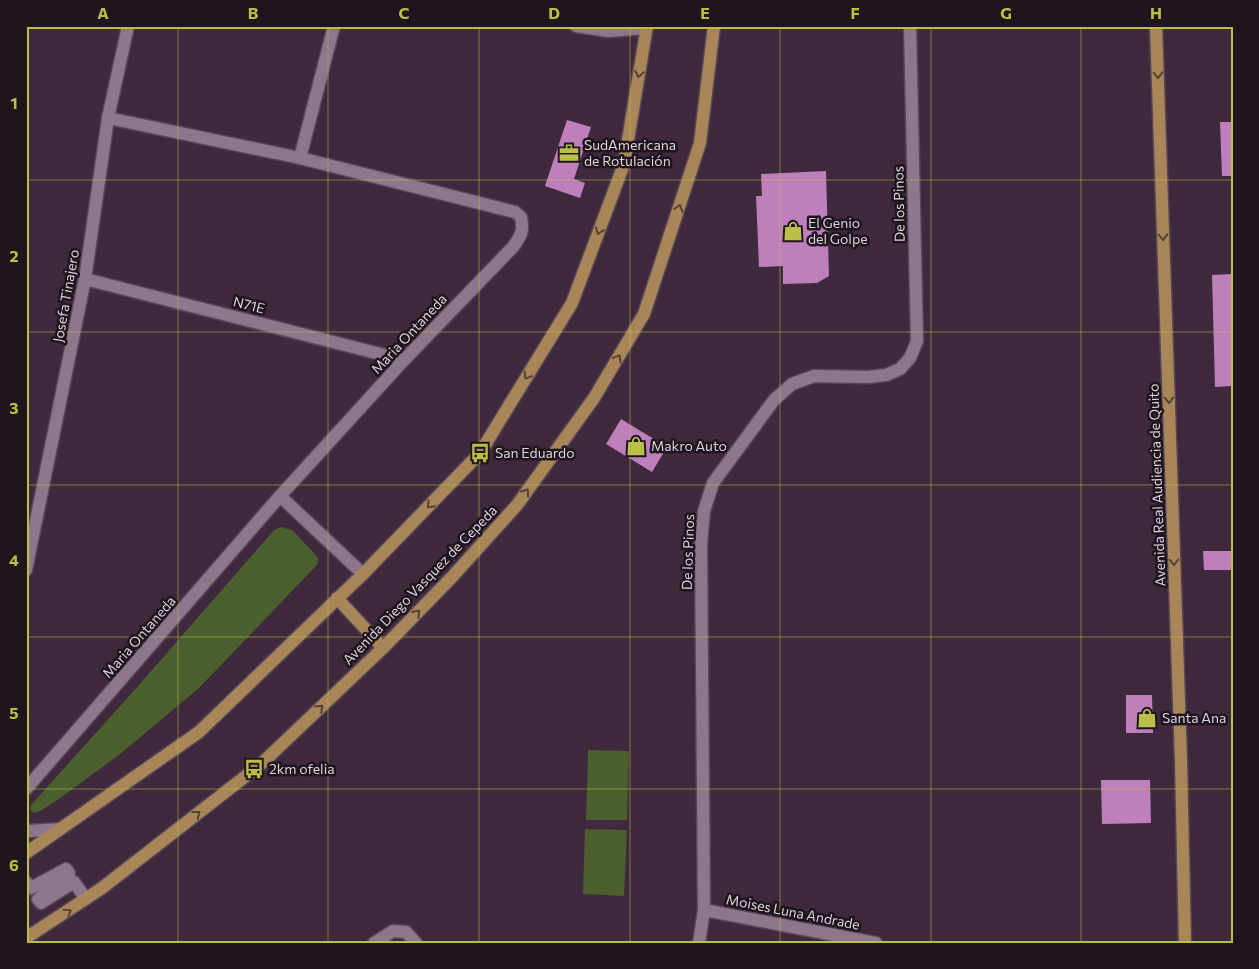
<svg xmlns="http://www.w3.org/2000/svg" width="1259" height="969" font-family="Commissioner,sans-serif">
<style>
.green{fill:#4b5f2f}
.building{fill:#be7fbc}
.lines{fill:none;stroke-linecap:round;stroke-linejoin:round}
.minor-casing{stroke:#584658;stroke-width:15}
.major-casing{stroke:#584658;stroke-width:15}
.minor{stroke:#8e768d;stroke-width:12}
.major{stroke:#a88658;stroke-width:12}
.oneway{stroke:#564235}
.grid{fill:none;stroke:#bac046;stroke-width:1;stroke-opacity:0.55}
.labels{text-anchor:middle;stroke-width:5;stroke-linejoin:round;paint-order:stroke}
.poi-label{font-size:14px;fill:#ded0dd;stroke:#1f151e;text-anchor:start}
.street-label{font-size:14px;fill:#ded0dd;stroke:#1f151e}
.neatline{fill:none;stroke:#bac046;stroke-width:2}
.grid-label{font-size:16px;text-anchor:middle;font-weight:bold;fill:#bac046}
</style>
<rect width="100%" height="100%" fill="#3e293d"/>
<g class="green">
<path d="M281,527L292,530L314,553L318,558V562L316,566L199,688L119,755L56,801L40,811L35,813L32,812L30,809L31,805L138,686L274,530Z"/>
<path d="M588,750L629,751L627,820H586Z"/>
<path d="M585,829L627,830L624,896L583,894Z"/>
</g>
<g class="building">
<path d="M567,120L591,127L574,179L585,183L580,198L545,186Z"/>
<path d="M1220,122H1233V176H1222Z"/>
<path d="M826,171L829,276L817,283L783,284V266L759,267L756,196H762L761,174Z"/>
<path d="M1233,274V386L1215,387L1212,275Z"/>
<path d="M621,419L667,447L652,472L606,444Z"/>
<path d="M1203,551H1233V570H1204Z"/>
<path d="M1126,695H1152L1153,733H1126Z"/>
<path d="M1101,780H1150L1151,823L1102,824Z"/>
</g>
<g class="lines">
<defs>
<g id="minor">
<path d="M576,26L609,31L647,28"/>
<path d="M300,158L334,26"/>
<path d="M85,279L404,360"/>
<path d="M280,496L363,574"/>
<path d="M26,570L85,279L108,118L128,26"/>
<path d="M26,789L280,496L404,360L513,247C521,236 524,231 521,217L515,212L300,158L108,118"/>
<path d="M26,830L30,831L59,829"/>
<path d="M26,882L31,888L66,869L69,873L38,899L41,903L74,882L86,899"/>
<path d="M704,910L876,943"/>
<path d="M374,943L393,931L406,932L416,943"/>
<path d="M699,943L704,910L701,544L704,511L713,483L774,400L792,384L814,376L868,377L886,375L900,369L910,358L917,341L910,26"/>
</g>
<g id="major">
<path d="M1156,26L1181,761L1185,943"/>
<path d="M337,598L383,648"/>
<path d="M26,853L199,732L363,574L480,453L572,303L624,164L647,26"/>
<path d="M26,938L102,888L260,765L383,648L452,577L517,505L594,398L644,314L700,143L714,26"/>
</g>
</defs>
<use href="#minor" class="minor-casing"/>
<use href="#major" class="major-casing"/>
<use href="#minor" class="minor"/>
<use href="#major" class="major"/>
</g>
<defs><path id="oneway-chevron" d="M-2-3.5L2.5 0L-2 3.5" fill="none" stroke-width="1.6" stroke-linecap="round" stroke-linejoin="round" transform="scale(1.25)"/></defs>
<g class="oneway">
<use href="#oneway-chevron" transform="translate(639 74) rotate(100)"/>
<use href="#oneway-chevron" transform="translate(1158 75) rotate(88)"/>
<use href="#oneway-chevron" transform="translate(679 208) rotate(-72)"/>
<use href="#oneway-chevron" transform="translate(599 231) rotate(110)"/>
<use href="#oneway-chevron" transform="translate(1163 237) rotate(88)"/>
<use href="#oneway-chevron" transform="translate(618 358) rotate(-59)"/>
<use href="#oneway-chevron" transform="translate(527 376) rotate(121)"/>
<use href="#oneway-chevron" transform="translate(1169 400) rotate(88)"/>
<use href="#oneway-chevron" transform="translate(526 492) rotate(-54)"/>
<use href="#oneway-chevron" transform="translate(430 505) rotate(134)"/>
<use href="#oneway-chevron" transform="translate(1174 562) rotate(88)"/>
<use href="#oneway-chevron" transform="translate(417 613) rotate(-46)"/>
<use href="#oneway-chevron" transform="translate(320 708) rotate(-44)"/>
<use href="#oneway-chevron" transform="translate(197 814) rotate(-38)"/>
<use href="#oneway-chevron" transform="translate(68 912) rotate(-33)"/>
</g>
<path class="grid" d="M178,26V943M328,26V943M479,26V943M630,26V943M780,26V943M931,26V943M1081,26V943M26,180H1233M26,332H1233M26,485H1233M26,637H1233M26,789H1233"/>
<defs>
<symbol id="office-bare" viewBox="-9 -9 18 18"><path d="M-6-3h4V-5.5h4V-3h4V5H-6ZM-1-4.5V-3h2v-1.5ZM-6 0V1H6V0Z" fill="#bac046" stroke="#1f151e" stroke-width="2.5" paint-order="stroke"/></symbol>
<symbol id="shop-bare" viewBox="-9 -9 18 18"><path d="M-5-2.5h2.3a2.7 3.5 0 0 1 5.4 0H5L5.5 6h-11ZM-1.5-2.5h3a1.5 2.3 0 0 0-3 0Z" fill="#bac046" stroke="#1f151e" stroke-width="2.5" paint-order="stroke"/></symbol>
<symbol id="bus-bare" viewBox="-9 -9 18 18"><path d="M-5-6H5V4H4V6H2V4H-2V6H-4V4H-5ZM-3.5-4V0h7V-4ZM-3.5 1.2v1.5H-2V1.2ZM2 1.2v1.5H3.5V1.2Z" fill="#bac046" stroke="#1f151e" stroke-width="2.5" paint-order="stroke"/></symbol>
</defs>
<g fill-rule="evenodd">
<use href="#office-bare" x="555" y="139" width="28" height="28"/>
<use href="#shop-bare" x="779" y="217" width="28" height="28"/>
<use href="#shop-bare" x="622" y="432" width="28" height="28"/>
<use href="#bus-bare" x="466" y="439" width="28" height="28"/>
<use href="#shop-bare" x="1133" y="704" width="28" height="28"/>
<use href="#bus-bare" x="240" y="755" width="28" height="28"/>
</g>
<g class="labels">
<g class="poi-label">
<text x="584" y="150">SudAmericana<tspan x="584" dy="16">de Rotulación</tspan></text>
<text x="808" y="228">El Genio<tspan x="808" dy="16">del Golpe</tspan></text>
<text x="651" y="451">Makro Auto</text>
<text x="495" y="458">San Eduardo</text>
<text x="1162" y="723">Santa Ana</text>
<text x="269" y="774">2km ofelia</text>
</g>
<g class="street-label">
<text transform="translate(899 204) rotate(-91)" y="5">De los Pinos</text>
<text transform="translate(66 296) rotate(-80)" y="5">Josefa Tinajero</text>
<text transform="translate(249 305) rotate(14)" y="5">N71E</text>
<text transform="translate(409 334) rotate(-47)" y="5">Maria Ontaneda</text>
<text transform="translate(1157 485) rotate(-92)" y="5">Avenida Real Audiencia de Quito</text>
<text transform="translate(688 552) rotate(-88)" y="5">De los Pinos</text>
<text transform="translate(420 585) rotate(-46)" y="5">Avenida Diego Vasquez de Cepeda</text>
<text transform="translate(139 637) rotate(-49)" y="5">Maria Ontaneda</text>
<text transform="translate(793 912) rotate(11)" y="5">Moises Luna Andrade</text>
</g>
</g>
<rect width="1259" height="969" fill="none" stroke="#1f151e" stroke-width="55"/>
<rect x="28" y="28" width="1204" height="914" class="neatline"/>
<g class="grid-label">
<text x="103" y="19">A</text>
<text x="253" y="19">B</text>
<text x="404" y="19">C</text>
<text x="554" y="19">D</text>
<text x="705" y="19">E</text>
<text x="855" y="19">F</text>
<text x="1006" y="19">G</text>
<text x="1156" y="19">H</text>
<text x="14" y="109">1</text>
<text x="14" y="262">2</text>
<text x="14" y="414">3</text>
<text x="14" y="566">4</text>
<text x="14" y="719">5</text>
<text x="14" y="871">6</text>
</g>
</svg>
